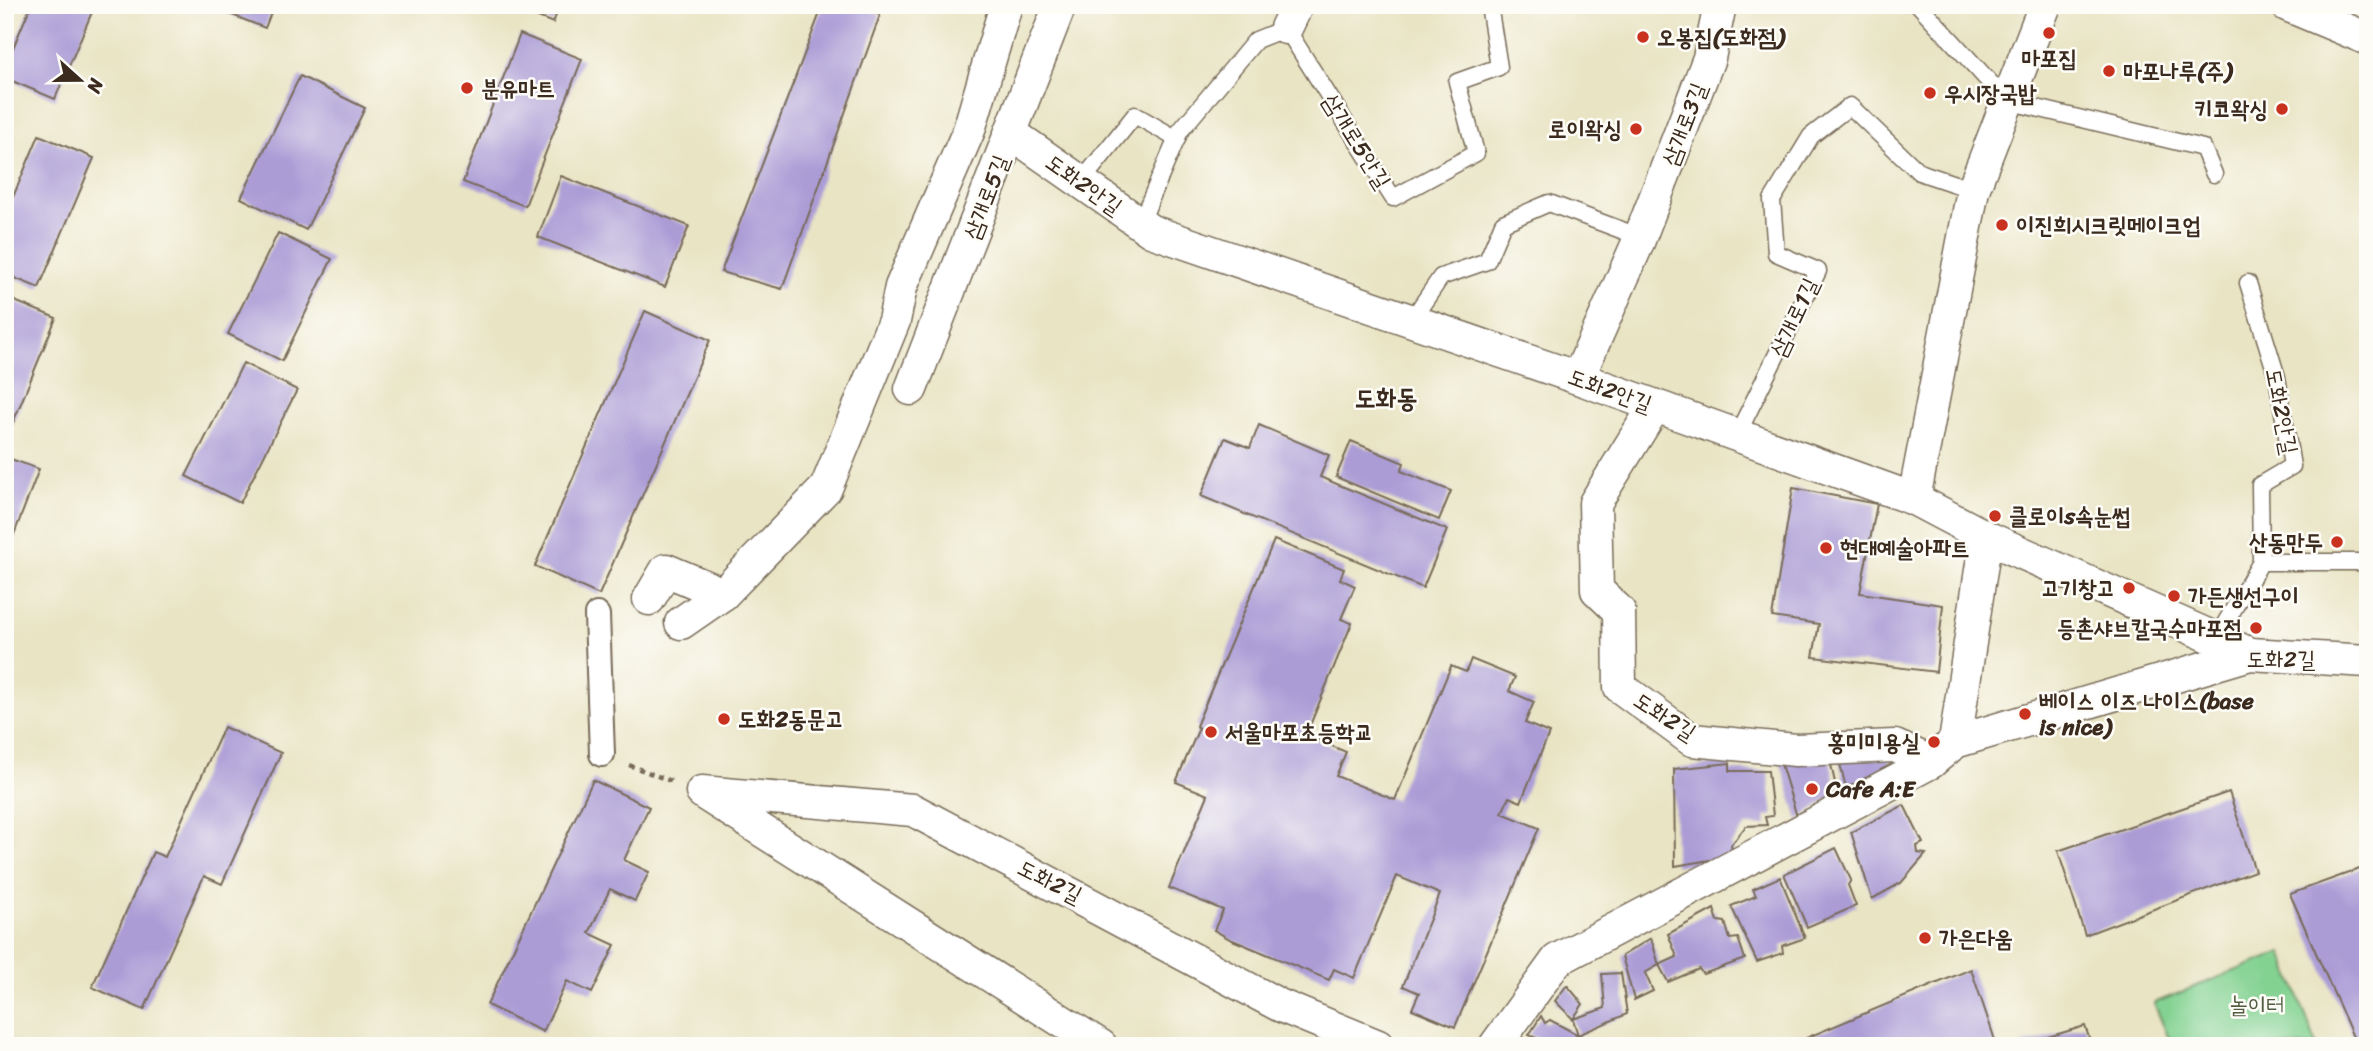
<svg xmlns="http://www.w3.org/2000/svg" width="2373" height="1051" font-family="Sriracha,'Poor Story',sans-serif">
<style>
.green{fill:#83d292;stroke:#5f7e58;stroke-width:2}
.building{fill:#ab9cd6}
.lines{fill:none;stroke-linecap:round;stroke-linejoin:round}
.service-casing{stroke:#786b58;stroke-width:19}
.pedestrian-casing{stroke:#786b58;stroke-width:28}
.minor-casing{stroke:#786b58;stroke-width:35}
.path{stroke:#786b58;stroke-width:4.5;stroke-dasharray:5 5;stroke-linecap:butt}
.service{stroke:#fff;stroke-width:16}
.pedestrian{stroke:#fff;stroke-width:24}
.minor{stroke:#fff;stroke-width:32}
.poi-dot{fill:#c8321e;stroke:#fdfcf7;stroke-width:2.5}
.labels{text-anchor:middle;stroke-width:5;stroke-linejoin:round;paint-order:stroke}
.poi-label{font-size:23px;font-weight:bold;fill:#3b2a1e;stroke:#fdfcf7;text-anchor:start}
.street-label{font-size:23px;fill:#3b2a1e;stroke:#fdfcf7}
.park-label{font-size:23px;fill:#515c41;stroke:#fdfcf7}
.quarter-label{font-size:26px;font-weight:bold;fill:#3b2a1e;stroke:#fdfcf7}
</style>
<rect width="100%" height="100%" fill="#fdfcf7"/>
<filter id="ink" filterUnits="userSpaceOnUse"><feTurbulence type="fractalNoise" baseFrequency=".0143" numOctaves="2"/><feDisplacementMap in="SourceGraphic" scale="14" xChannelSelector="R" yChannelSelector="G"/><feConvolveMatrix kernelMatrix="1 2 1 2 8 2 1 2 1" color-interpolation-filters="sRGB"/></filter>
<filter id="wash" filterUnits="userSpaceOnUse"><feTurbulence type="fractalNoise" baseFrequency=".00686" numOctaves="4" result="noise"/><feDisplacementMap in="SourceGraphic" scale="28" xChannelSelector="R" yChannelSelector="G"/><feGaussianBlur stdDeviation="1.57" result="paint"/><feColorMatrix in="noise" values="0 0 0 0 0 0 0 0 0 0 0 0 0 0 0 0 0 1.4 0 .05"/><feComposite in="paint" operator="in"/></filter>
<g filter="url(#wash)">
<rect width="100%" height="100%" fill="#e9e4c4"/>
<path class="green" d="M2282,952L2317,1046H2172L2154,1003Z"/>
<g id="blocks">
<g class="building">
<path d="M31,5H95L55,99L5,78V67Z"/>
<path d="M207,5H274L265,28Z"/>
<path d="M508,5H560L553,23Z"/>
<path d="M823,5H857L880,15L782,289L721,272Z"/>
<path d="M520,34L582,59L525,206L463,182Z"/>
<path d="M300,76L365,108L306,230L241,198Z"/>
<path d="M39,135L94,158L39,288L5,274V216Z"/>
<path d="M561,176L689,226L665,287L538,237Z"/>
<path d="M278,233L332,259L282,361L228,334Z"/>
<path d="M5,297L56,318L5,442Z"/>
<path d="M645,311L710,340L599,595L535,566Z"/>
<path d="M243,363L297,390L240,503L186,476Z"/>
<path d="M1259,425L1329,455L1320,477L1447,530L1423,588L1201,496L1225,438L1250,448Z"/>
<path d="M1351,441L1404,463L1401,471L1451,491L1439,520L1336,477Z"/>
<path d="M5,457L39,469L5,558Z"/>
<path d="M1793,488L1877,504L1860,593L1943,605L1936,672L1813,657L1819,624L1772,617Z"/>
<path d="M1274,540L1344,569L1340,579L1355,586L1341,619L1352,623L1306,735L1346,752L1336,776L1395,800L1451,666L1466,672L1471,659L1515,677L1509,691L1534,702L1525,723L1549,733L1521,802L1509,797L1502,813L1539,828L1455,1027L1412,1009L1419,993L1403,986L1440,894L1397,876L1354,978L1334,969L1329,980L1230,939L1214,930L1223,910L1169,888L1208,795L1176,782L1199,728L1196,726Z"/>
<path d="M224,727L281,753L222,884L204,876L144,1010L92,987L153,852L165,857Z"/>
<path d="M1889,758L1893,769L1847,792L1839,760Z"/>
<path d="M1830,760L1837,792L1798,820L1780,761Z"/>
<path d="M1730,763V771H1768L1773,816L1765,817L1767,825L1746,826L1731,845L1733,856L1675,866L1674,769Z"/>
<path d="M593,780L649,807L624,860L649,872L635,901L610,889L589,933L615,945L592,993L567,981L543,1032L487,1005Z"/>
<path d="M2229,792L2255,871L2085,935L2058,851Z"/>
<path d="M1904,805L1923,843L1917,846L1918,853L1926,854L1901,883L1872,899L1851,832Z"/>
<path d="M1836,848L1851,880L1848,885L1856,906L1807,927L1784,874Z"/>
<path d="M2368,866V1046H2357L2290,894Z"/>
<path d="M1780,877L1805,938L1782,946L1783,953L1757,962L1731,906L1756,896L1753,889Z"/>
<path d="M1714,909L1718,921L1725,922L1730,939L1738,938L1745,959L1703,974L1699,969L1668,982L1659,965L1645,973L1653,991L1634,1000L1622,956L1651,938L1659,965L1677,957L1668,934Z"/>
<path d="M1971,969L1997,1046H1809L1806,1038Z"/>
<path d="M1621,973L1627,1014L1578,1035L1574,1046H1555L1529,1035L1541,1016L1545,1023L1550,1020L1578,1035L1573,1019L1555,1001L1567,985L1583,1004L1573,1019L1605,1008L1602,974Z"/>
<path d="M2085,1026L2092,1046H2021V1045Z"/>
</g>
</g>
</g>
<g filter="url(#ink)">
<use href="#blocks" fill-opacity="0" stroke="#786b58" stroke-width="2"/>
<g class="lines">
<defs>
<g id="service">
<path d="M1919,5L2007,101L2203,148L2214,174"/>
<path d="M1081,182L1135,115L1177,139"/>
<path d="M1140,224L1180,131L1256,40L1286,28L1393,198L1476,153L1457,82L1499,67L1489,5"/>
<path d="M1411,321L1441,277L1487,261L1503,223L1549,203L1640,237"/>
<path d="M1737,435L1818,271L1776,253L1772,200L1811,136L1850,106L1919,172L1973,190"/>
<path d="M2261,562H2368"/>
<path d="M2216,639L2261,562L2260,485L2292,466L2277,377L2248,283"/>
</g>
<path id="pedestrian" d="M597,615L602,754"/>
<g id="minor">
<path d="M2287,5L2368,39"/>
<path d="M1286,28L1297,5"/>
<path d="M1011,133L1151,231L1578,378L1914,499L1986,537L2250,654"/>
<path d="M1578,378L1637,245L1709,58L1720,5"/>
<path d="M911,389L1060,5"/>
<path d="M1655,406L1595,503L1597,590L1619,611L1620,687L1692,740L1796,750L1895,746L1931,762"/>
<path d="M1914,499L1973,190L2045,5"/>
<path d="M649,599L666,570L723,594"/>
<path d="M681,623L723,594L826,488L894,321L901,287L969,130L1006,5"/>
<path d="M1955,742L1986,537"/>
<path d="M702,792L913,810L1279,1005L1378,1046"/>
<path d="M706,795L1101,1046"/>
<path d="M1495,1046L1557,960L1931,762L1955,742L2250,654L2368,661"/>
</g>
</defs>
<use href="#service" class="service-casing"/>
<use href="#pedestrian" class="pedestrian-casing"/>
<use href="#minor" class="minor-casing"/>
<path class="path" d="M629,765L673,782"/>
<use href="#service" class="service"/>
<use href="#pedestrian" class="pedestrian"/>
<use href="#minor" class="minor"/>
</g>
</g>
<g class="poi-dot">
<circle cx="2049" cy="33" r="7"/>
<circle cx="1643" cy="37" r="7"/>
<circle cx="2109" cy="71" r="7"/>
<circle cx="467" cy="88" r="7"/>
<circle cx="1930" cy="93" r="7"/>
<circle cx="2282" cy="109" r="7"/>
<circle cx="1636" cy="129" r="7"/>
<circle cx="2002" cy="225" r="7"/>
<circle cx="1995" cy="516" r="7"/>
<circle cx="2337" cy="542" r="7"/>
<circle cx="1826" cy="548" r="7"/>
<circle cx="2129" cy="588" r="7"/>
<circle cx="2174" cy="596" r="7"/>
<circle cx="2256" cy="628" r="7"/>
<circle cx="2025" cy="714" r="7"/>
<circle cx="724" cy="719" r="7"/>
<circle cx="1211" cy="732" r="7"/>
<circle cx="1934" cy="742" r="7"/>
<circle cx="1812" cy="789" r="7"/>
<circle cx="1925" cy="938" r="7"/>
</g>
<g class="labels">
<g class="poi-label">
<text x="1657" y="45">오봉집(도화점)</text>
<text x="2049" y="66" text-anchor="middle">마포집</text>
<text x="2123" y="79">마포나루(주)</text>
<text x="481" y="96">분유마트</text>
<text x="1944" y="101">우시장국밥</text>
<text x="2268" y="117" text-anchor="end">키코왁싱</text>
<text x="1622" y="137" text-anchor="end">로이왁싱</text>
<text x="2016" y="233">이진희시크릿메이크업</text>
<text x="2009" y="524">클로이s속눈썹</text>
<text x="2323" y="550" text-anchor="end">산동만두</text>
<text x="1840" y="556">현대예술아파트</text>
<text x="2115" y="596" text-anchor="end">고기창고</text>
<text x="2188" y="604">가든생선구이</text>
<text x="2242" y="636" text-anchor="end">등촌샤브칼국수마포점</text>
<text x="2039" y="709">베이스 이즈 나이스(base<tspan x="2039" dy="26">is nice)</tspan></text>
<text x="738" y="727">도화2동문고</text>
<text x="1225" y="740">서울마포초등학교</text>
<text x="1920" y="750" text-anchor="end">홍미미용실</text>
<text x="1826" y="797">Cafe A:E</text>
<text x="1939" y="946">가은다움</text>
</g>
<g class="street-label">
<text transform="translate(1684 124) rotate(-69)" y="8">삼개로3길</text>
<text transform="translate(1357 141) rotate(58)" y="8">삼개로5안길</text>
<text transform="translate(1084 184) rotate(35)" y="8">도화2안길</text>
<text transform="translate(986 197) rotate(-69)" y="8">삼개로5길</text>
<text transform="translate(1794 317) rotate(-65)" y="8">삼개로1길</text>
<text transform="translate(1610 390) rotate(20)" y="8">도화2안길</text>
<text transform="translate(2282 411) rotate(79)" y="8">도화2안길</text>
<text x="2281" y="667">도화2길</text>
<text transform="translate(1665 716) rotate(33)" y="8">도화2길</text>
<text transform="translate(1050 881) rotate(27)" y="8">도화2길</text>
</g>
<g class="park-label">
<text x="2257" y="1013">놀이터</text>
</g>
<g class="quarter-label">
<text x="1386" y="407">도화동</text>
</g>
</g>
<rect width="2373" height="1051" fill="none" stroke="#fdfcf7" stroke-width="28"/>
<g transform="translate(80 80) rotate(111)" stroke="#fdfcf7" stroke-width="5" paint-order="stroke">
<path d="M0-5L12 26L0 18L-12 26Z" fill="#3b2a1e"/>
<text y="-10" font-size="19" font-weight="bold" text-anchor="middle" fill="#3b2a1e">N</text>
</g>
</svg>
